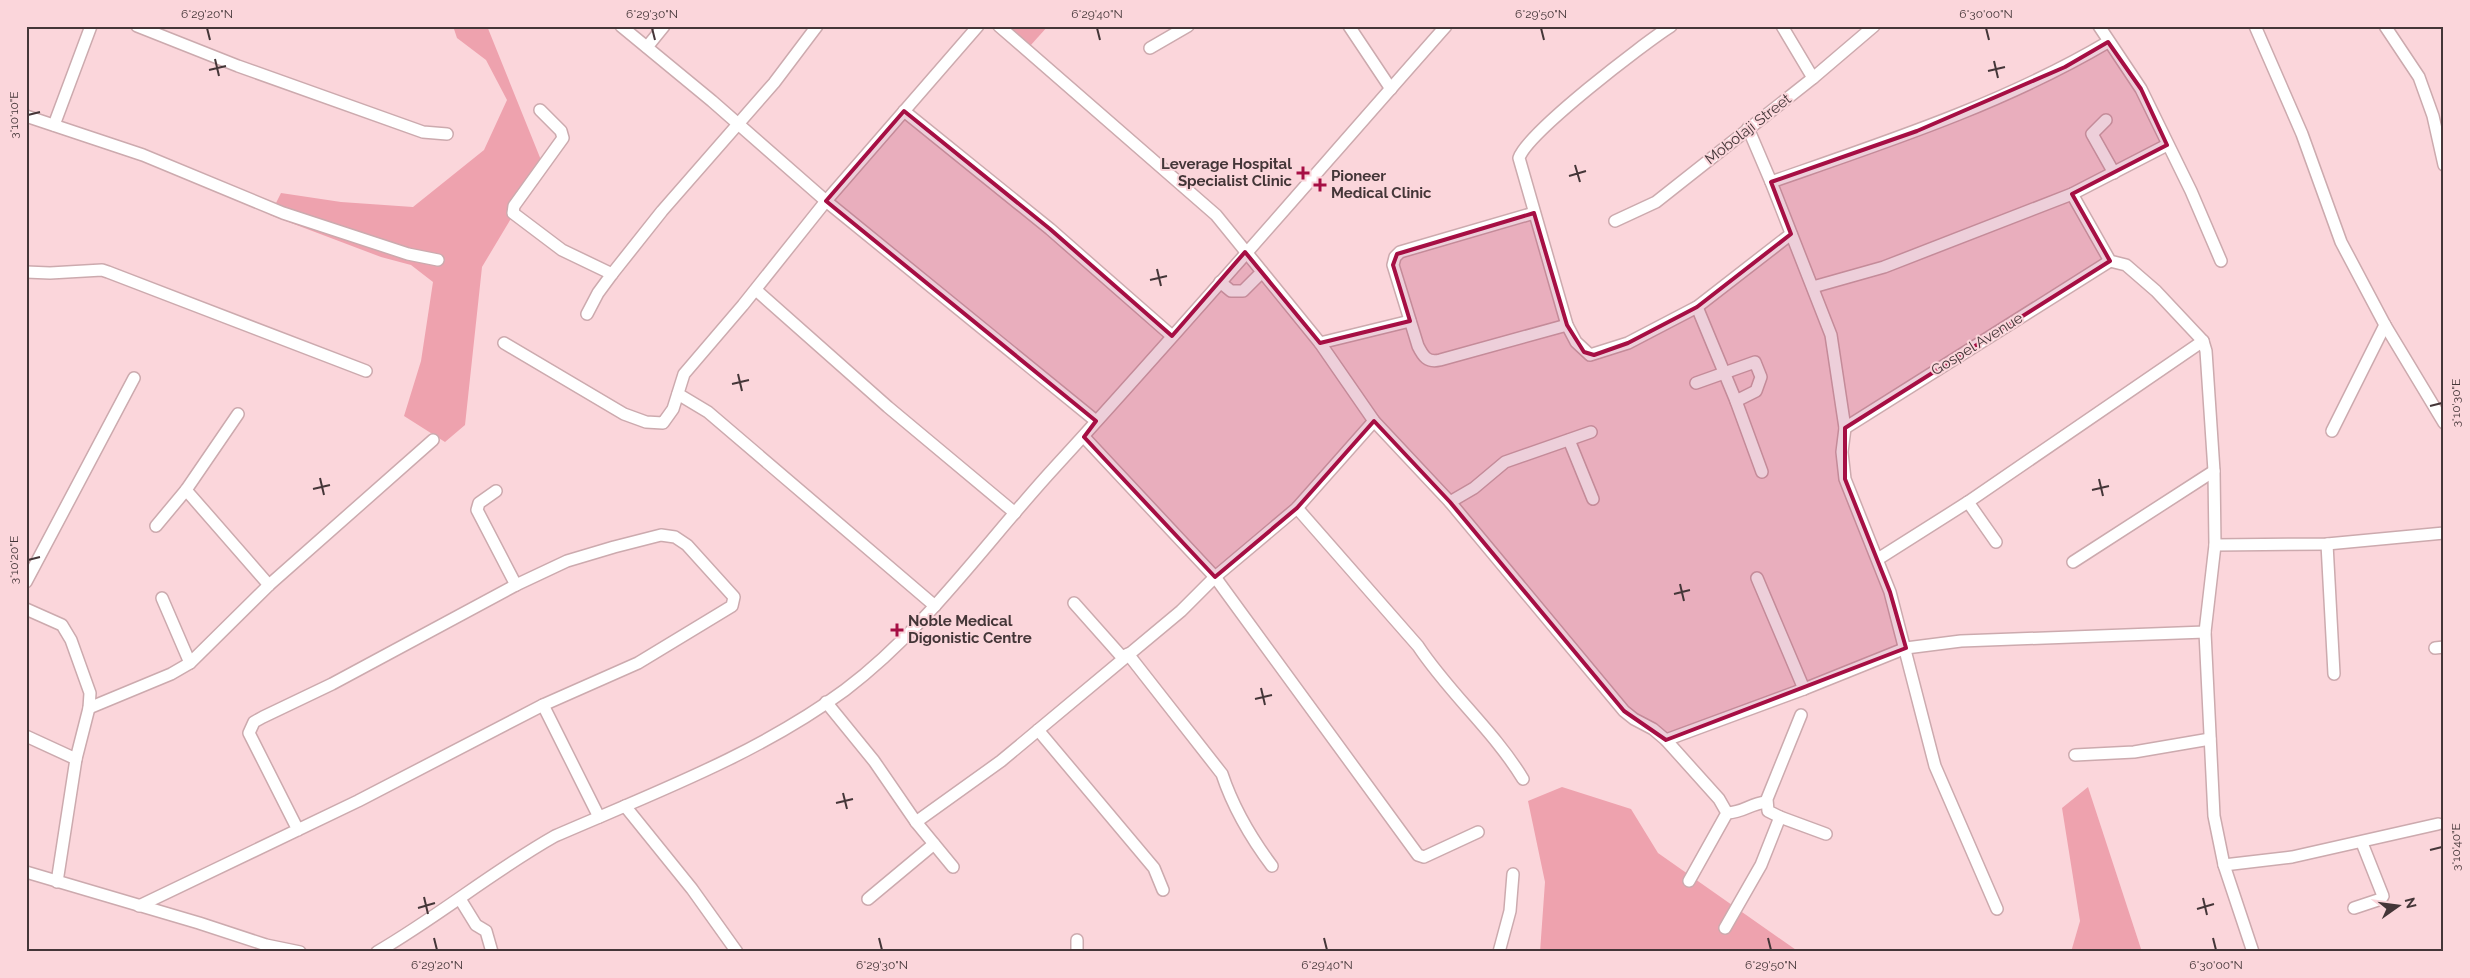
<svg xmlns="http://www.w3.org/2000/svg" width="2470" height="978" font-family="Raleway,sans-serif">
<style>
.green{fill:#eea2ae}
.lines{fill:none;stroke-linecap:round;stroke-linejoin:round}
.minor-casing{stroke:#ccaaae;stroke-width:14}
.minor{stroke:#fff;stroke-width:11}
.marked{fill:#a60f44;fill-opacity:0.2;stroke:#a60f44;stroke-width:4;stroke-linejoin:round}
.ticks{fill:none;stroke:#443638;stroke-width:2}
.poi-dot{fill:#a60f44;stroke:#fbd6db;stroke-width:2}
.labels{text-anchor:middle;stroke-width:4;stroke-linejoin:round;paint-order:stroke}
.street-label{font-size:15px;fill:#443638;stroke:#fbd6db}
.poi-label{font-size:15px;font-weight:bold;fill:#443638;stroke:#fbd6db;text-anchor:start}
.neatline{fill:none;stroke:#443638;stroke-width:2}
.ticks-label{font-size:12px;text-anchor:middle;fill:#443638}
</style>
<rect width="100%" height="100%" fill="#fbd6db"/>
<g class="green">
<path d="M453,26H487L543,165L482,267L465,425L445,442L404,416L421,361L433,282L411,265L381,257L270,215L281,193L341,202L413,207L484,150L507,100L486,60L457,38Z"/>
<path d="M1005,26H1048L1030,46Z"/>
<path d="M1562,787L1631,809L1658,853L1799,952H1540L1545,882L1528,801Z"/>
<path d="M2088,787L2142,952H2071L2080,921L2062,808Z"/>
</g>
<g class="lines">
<defs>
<g id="minor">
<path d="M137,26L238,66L423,132L447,134"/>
<path d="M621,26L712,101L826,201L1096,421"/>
<path d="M999,26L1216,215L1320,343L1374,421L1450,502L1624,711L1634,719L1653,729L1666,740L1719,799L1727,813L1689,881"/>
<path d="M1349,26L1391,89"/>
<path d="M1671,26C1643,44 1528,132 1519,158L1567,325L1576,342L1590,355L1628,343L1697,307L1791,234"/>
<path d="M1782,26L1813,78"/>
<path d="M2099,26L2141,89L2191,191L2221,261"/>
<path d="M2255,26L2302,134L2341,242L2385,325L2444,423"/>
<path d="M2385,26L2419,77L2433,116L2444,165"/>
<path d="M647,47L664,26"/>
<path d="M1150,48L1188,26"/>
<path d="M540,110L561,131L563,138L514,206L513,213L562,250L612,274L598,293L587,314"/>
<path d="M904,111L1050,229L1172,336"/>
<path d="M26,116L143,155L283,213L408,254L438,260"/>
<path d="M2106,120L2092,134L2114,173"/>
<path d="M54,125L91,26"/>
<path d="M1748,128L1771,182L1831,335L1845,428L1842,452L1845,479L1890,592L1935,766L1997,909"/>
<path d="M1771,182C1886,142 2003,104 2108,42"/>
<path d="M2072,194L2110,261L2126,265L2156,291L2203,341L2206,351L2214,471L2215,545L2205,632L2214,816L2224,865L2253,952"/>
<path d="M1534,213L1400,252L1395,257L1393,265L1418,346C1423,356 1427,363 1440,360L1567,325"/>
<path d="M1615,221L1656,202L1813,78L1874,26"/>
<path d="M26,272L50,273L102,270L108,272L366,371"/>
<path d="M612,274L662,211L774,83L817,26"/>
<path d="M1220,282L1231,291H1243L1262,272"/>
<path d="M1813,287L1884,267L2072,194L2167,145"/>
<path d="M756,290L888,407L1015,513"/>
<path d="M1697,307L1736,401L1762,472"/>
<path d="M504,343L624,414L646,422L663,423L673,409L684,374L743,305L826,201L978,26"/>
<path d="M1320,343L1410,321"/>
<path d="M1696,383L1755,362L1761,377L1756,391L1736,401"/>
<path d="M678,394L708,412L935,606"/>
<path d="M1845,428L2110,261"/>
<path d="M2332,431L2385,325"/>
<path d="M1084,437L1215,577L1418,855L1424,857L1478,832"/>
<path d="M1569,440L1593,499"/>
<path d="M186,490L269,585"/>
<path d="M496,491L479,503L477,510L516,585"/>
<path d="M1450,502L1474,488L1505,462L1591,432"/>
<path d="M1968,502L1996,542"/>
<path d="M1297,508L1418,646C1449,693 1494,731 1523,779"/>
<path d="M156,526L186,490L238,414"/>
<path d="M2327,544L2334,674"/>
<path d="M2215,545L2327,544L2444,533"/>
<path d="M1878,559L1968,502L2203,341"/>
<path d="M2073,562L2214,471"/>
<path d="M1757,578L1804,689"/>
<path d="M26,582L134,378"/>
<path d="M162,598L190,663"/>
<path d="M1074,603L1122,657L1128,654L1222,774C1233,807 1251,838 1272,866"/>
<path d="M26,609L62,625L71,640L90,693L89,708L76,759L57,882"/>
<path d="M2435,648L2444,647"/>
<path d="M826,702L874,761L916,822L953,867"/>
<path d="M543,705L599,817"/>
<path d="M89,708L171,674L190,663L269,585L433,440"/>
<path d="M1038,730L1154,868L1163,890"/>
<path d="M26,736L76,759"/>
<path d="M1666,740L1804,689L1906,648L1961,641L2205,632"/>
<path d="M2075,755L2134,752L2210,739"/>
<path d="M625,806L692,889L737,952"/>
<path d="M1727,813C1745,812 1749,804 1766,802"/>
<path d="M1780,817L1826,834"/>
<path d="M916,822L1001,761L1181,611L1215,577L1297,508L1374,421"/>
<path d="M2224,865L2292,857L2438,824"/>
<path d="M26,872L199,923L266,945L300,952"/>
<path d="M460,899L476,925L486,931L492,952"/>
<path d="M868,899L934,844"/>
<path d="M139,906L358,801L543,705L638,663L732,606L734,597L687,545L675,537L661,535L614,547L567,561L516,585L332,684L263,717L254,722L249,733L298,830"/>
<path d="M2354,908L2381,899L2383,896L2362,843"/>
<path d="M1725,928L1761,865L1780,817L1768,811L1767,799L1801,715"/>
<path d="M377,952C439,916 493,871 555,836C654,793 758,754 845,690C927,628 986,542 1055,467C1188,322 1316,173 1446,26"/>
<path d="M1077,952V940"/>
<path d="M1499,952L1510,911L1513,874"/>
</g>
</defs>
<use href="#minor" class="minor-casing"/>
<use href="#minor" class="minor"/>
</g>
<path class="marked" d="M2108,42L2141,89L2167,145L2072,194L2110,261L1845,428V479L1890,592L1906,648L1666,740L1624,711L1450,502L1374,421L1297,508L1215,577L1084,437L1096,421L826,201L904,111L1050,229L1172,336L1245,252L1320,343L1410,321L1393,265L1397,254L1534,213L1567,325L1584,352L1594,355L1628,343L1697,307L1791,234L1771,182L1917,131L2065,67Z"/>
<path class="ticks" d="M207,28L210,40M652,28L655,40M1097,28L1100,40M1541,28L1544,40M1986,28L1989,40M215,59L219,76M1994,61L1998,78M209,70L226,66M1988,71L2005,67M28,115L40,112M1575,165L1580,182M1569,176L1586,171M1157,269L1161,286M1150,280L1167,276M738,374L742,391M732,384L749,380M2430,406L2442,403M320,478L324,495M2099,479L2103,496M313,489L330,485M2092,490L2109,486M28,560L40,557M1680,584L1684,601M1674,594L1690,590M1261,688L1265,705M1255,699L1272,695M843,793L847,809M836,803L853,799M2430,850L2442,847M424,897L428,914M2203,898L2207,915M418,908L435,903M2197,909L2214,904M434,938L437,950M879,938L882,950M1324,938L1327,950M1768,938L1771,950M2213,938L2216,950"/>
<g class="poi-dot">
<path d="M1300.5 165.5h5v5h5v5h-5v5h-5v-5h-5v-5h5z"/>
<path d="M1317.5 177.5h5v5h5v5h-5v5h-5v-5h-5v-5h5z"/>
<path d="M894.5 622.5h5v5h5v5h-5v5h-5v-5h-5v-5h5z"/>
</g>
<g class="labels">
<g class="street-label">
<text transform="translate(1748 129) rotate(-38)" y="5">Mobolaji Street</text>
<text transform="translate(1977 344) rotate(-32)" y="5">Gospel Avenue</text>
</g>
<g class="poi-label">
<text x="1292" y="169" text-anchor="end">Leverage Hospital<tspan x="1292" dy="17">Specialist Clinic</tspan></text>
<text x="1331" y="181">Pioneer<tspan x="1331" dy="17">Medical Clinic</tspan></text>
<text x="908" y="626">Noble Medical<tspan x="908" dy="17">Digonistic Centre</tspan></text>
</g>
</g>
<rect width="2470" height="978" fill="none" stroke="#fbd6db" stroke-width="55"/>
<g transform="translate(2398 906) rotate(76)" stroke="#fbd6db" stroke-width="4" paint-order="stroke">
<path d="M0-4L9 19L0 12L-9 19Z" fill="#443638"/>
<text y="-8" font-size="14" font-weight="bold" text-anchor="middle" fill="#443638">N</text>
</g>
<rect x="28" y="28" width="2414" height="922" class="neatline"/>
<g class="ticks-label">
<text x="207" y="18">6°29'20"N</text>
<text x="652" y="18">6°29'30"N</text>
<text x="1097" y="18">6°29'40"N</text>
<text x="1541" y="18">6°29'50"N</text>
<text x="1986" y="18">6°30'00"N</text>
<text transform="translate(14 115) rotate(-90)" y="4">3°10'10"E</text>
<text transform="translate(2456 403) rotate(-90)" y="4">3°10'30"E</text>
<text transform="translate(14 560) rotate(-90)" y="4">3°10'20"E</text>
<text transform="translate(2456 847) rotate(-90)" y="4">3°10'40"E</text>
<text x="437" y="969">6°29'20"N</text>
<text x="882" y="969">6°29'30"N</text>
<text x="1327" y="969">6°29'40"N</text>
<text x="1771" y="969">6°29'50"N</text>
<text x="2216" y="969">6°30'00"N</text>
</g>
</svg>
